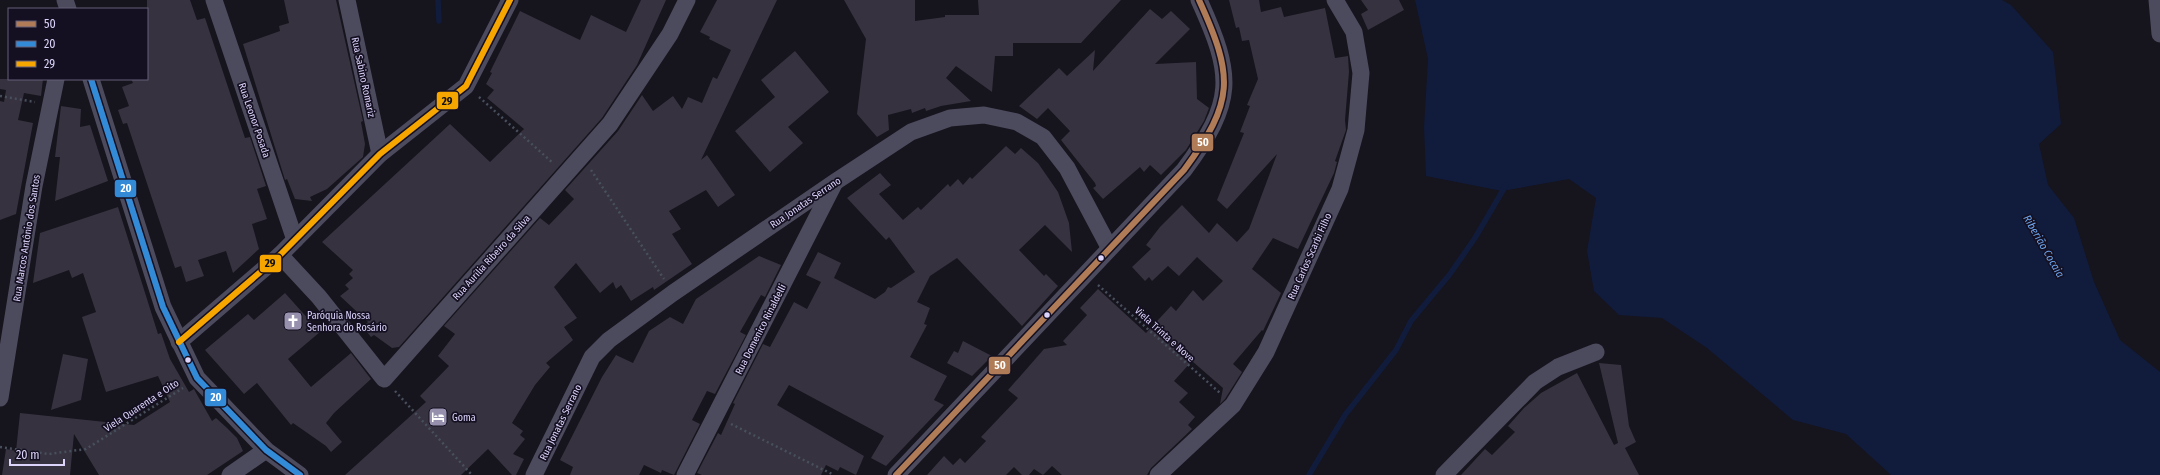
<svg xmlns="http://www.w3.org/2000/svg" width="2160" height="475" font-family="'Fira Sans Condensed',sans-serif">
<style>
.water{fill:#111c3c}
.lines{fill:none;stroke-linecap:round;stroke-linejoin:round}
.stream{stroke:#111c3c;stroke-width:5.5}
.building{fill:#36323f}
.path{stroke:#48505d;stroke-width:2.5;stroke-dasharray:2 3;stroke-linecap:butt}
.minor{stroke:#4c4a5d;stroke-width:17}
.bus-1-casing{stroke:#151021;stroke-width:9}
.bus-2-casing{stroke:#151021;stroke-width:9}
.bus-3-casing{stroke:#151021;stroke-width:9}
.bus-1{stroke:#b07c57;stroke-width:6}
.bus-2{stroke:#338bd7;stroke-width:6}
.bus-3{stroke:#f7a600;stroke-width:6}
.bus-dot{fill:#ddd4fb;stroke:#151021;stroke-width:1.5}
.labels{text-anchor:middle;stroke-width:3.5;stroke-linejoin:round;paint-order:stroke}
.street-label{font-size:10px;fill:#ddd4fb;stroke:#151021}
.poi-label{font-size:10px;fill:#ddd4fb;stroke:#151021;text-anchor:start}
.water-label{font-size:11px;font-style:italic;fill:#6da6f0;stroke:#151021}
.line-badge{stroke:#151021;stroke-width:1.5}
.badge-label{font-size:11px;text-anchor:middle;font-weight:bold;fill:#fff}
.pale-badge-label{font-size:11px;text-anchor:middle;font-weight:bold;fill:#111}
</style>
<rect width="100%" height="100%" fill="#16141d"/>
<path class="water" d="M1415,0H2002L2011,5L2053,52L2061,124L2039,144L2048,185L2074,218L2094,282L2120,340L2160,372V475H1891L1846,434L1793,420L1707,348L1662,318L1619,315L1594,291L1587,251L1596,198L1569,179L1502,191L1426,176L1424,127L1428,59Z"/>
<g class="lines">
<g class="stream">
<path d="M438,0L439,21"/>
<path d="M1309,475L1345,415L1396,350L1411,321L1450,274L1475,238L1506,185"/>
</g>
</g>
<g class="building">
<path d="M147,0H190L197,20L205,18L245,138L250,137L266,186L257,189L267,219L252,224L259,249L233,273L226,251L198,260L204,276L186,282L181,266L175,268L127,123L123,124L118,110L129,106L122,87L133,83L131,79H147Z"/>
<path d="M284,0H336L363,121L361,122L365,144L363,157L327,189L310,197L312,201L295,199L287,179L285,180L243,44L280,31L279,26L289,23Z"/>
<path d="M641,0H666L637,65L602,118L399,347L392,348L374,335L371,337L363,327L368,322L340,296L349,289L345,285L353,278L349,274L353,270L322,242L450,124L490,162L524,129L487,98L494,90L486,84L492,73L490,72L520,11L580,40L591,15L626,32Z"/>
<path d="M717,0H777L701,160L707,155L735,195L718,207L706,190L669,211L681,229L672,234L692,264L654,290L653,287L631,301L621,285L616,289L613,282L600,293L576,263L554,287L577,318L564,327L573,340L546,363L550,367L535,385L512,423L523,431L520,435L525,439L513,454L524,459L516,475H512L488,449L461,475H345L426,402L420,396L449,366L438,356L455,334L444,326L540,218L549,225L574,199L565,190L618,131L642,95L653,111L673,96L682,109L688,97L702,103L713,77L717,79L731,50L709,39L710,37L700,32Z"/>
<path d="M844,0H915V21L945,17V15H979L978,0H1121L1081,43H1013V56H995L992,92L956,66L946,78L971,101L941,106L926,111L925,108L912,113L911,109L888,115L889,130L877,137L857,114L866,39Z"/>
<path d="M1229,0H1259L1261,12L1281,7L1284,17L1325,8L1335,58L1348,56L1349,72L1345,120L1346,130L1335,161L1337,162L1334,173L1298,249L1273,238L1252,269L1281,293L1263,331L1262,330L1233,364L1242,372L1225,399L1220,404L1223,388L1192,361L1174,381L1188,393L1179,402L1195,417L1188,425L1192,429L1151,468L1147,475H1062L1052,466L1043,475L1034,469L1029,475H1022L1014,467L1006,475H927L944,456L953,465L960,458L965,463L986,441L981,437L1018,398L1008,390L1044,349L1067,345L1063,341L1087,315L1080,308L1098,289L1146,333L1171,306L1176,311L1193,290L1203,301L1223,281L1197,257L1179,276L1168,266L1152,281L1149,277L1145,281L1132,267L1151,249L1146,245L1160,227L1182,205L1209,233L1217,223L1237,242L1249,229L1277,154L1227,209L1217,200L1244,133L1240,132L1250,106L1247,105L1258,79L1249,40L1242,41L1239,27L1236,28Z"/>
<path d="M1361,0H1399L1404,10L1368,30L1361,14L1368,10Z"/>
<path d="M1150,9L1162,19L1171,11L1190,29L1155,64L1196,62L1197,99L1209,108L1204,121L1186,150L1161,175L1150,165L1144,172L1140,167L1103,199L1093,188L1096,186L1095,183L1061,140L1070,131L1048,108L1037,119L1019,106L1059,68L1067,76L1095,50L1093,71Z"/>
<path d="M795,51L829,92L788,127L803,143L770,172L735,131L775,97L761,80Z"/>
<path d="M0,79H43L41,96L24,93L18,120L33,123L16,214L0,220V101L4,102L6,90L0,89Z"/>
<path d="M61,106L81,109L80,127L90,125L108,181L55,201L60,157H55Z"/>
<path d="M1006,146L1015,154L1021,148L1038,163L1058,192L1069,223L1072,252L1045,225L1019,250L1044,276L1046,274L1058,286L1022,326L957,258L930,276L917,302L930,308L924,324L927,325L910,357L947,376L934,400L944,405L886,466L871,458L884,436L789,385L777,405L864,456L856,475L840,467L838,471L826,465L821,475H702L697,473L718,433L721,435L735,404L733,403L763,344L770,347L794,302L807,309L821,282L806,275L818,252L841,263L834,278L875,299L885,292L888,287L891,288L915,272L889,237L886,240L847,198L880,173L891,185L879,194L903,220L918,207L921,210L948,184L950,187L958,179L963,185L970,177L972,179Z"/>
<path d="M118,207L158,334L161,333L170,359L189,392L194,389L195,391L212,421L216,418L227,428L237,438L243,451L207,475H99L74,434L70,475H2L6,449L16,451L20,413L134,425L170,402L158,376L106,392L82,317L96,312L83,273L72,278L69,270L33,283L40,233Z"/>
<path d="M759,256L781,265L765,297L761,295L740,332L746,335L715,394L707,391L692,420L700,424L674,475L662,470L661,473L644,465L639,475H570L573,467L560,460L602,377L616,355L633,363L649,331L670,317L683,324L696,299Z"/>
<path d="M285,293L320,332L288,359L311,387L351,353L371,379L334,413L326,423L342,442L331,452L326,446L293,423L291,425L257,383L244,394L205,350L248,314L254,320Z"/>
<path d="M963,341L992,356L972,376L947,363L954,351L958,353Z"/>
<path d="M63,354L88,359L81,400L51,410Z"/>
<path d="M1599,363L1621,365L1629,426L1636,442L1625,448L1639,475H1461L1485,449L1492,455L1515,432L1508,426L1524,408L1541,393L1577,373L1614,445L1618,443Z"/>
</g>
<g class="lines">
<g class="path">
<path d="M0,96L35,102"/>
<path d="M479,97L553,163"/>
<path d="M591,170L664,279"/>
<path d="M1098,285L1220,393"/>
<path d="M395,391L472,475"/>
<path d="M731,424L834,475"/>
<path d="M0,447L49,454L86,449L183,388"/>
</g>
<g class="minor">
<path d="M65,0L68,9"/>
<path d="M214,0L295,240"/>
<path d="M347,0L380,154"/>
<path d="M2157,0L2160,34"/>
<path d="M91,79L163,307L197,378L266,450L300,475"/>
<path d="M280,255L319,297L384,379L610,124L670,34L687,0"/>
<path d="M179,342L280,255L380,154L466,86L510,0"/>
<path d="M0,398L34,186L56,79"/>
<path d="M230,475L266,450"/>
<path d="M534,475L592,357L609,340L673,293L835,182L911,132L950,118L984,115L1017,122L1043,137L1067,168L1109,247"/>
<path d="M685,475L834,184"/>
<path d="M896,475L1184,170C1235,101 1234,77 1199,0"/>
<path d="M1158,475L1233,405L1266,352L1340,189L1356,130L1361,73L1354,32L1335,0"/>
<path d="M1444,475L1535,382L1558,367L1596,352"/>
</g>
<defs>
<path id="bus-1" d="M896,475L1184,170C1235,101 1234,77 1199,0"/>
<path id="bus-2" d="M91,79L163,307L197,378L266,450L300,475"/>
<path id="bus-3" d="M179,342L280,255L380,154L466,86L510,0"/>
</defs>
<use href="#bus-1" class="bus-1-casing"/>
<use href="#bus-2" class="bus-2-casing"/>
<use href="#bus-3" class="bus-3-casing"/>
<use href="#bus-1" class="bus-1"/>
<use href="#bus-2" class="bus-2"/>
<use href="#bus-3" class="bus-3"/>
</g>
<defs>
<symbol id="church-square" viewBox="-11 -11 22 22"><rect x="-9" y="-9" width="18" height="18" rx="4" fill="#9791ad" stroke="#151021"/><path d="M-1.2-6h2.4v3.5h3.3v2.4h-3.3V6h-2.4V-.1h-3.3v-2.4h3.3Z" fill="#fff"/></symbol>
<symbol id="hotel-square" viewBox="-11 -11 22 22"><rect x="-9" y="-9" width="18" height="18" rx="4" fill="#9791ad" stroke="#151021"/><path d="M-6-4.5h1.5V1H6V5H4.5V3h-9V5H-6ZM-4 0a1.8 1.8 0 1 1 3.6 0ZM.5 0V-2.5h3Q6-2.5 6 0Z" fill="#fff"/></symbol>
</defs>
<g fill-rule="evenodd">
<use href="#church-square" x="282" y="310" width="22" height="22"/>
<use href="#hotel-square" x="427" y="406" width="22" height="22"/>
</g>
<g class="bus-dot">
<circle cx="1101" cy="258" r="3.5"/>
<circle cx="1047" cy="315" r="3.5"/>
<circle cx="188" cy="360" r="3.5"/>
</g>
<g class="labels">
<g class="street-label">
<text transform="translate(364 77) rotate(78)" y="4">Rua Sabino Romariz</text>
<text transform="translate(255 120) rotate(71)" y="4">Rua Leonor Posada</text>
<text transform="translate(805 202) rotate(-34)" y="4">Rua Jonatas Serrano</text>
<text transform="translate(26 238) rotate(-81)" y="4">Rua Marcos Antônio dos Santos</text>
<text transform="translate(1309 256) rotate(-66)" y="4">Rua Carlos Scarbi Filho</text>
<text transform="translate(491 257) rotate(-48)" y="4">Rua Aurília Ribeiro da Silva</text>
<text transform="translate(760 329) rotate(-63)" y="4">Rua Domenico Rinaldelli</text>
<text transform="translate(1165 334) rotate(42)" y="4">Viela Trinta e Nove</text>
<text transform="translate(141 405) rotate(-33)" y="4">Viela Quarenta e Oito</text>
<text transform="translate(560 422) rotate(-64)" y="4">Rua Jonatas Serrano</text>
</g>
<g class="poi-label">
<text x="307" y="319">Paróquia Nossa<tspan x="307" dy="12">Senhora do Rosário</tspan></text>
<text x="452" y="421">Goma</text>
</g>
<g class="water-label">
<text transform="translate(2044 246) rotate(60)" y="4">Riberião Cocaia</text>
</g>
</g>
<g class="line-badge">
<rect x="436" y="91" width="23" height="19" rx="4" fill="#f7a600"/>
<rect x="1191" y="133" width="23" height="19" rx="4" fill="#b07c57"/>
<rect x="114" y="179" width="23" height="19" rx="4" fill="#338bd7"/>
<rect x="259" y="254" width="23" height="19" rx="4" fill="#f7a600"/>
<rect x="988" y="356" width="23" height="19" rx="4" fill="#b07c57"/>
<rect x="204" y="388" width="23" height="19" rx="4" fill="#338bd7"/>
</g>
<g class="badge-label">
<text x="1203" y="146">50</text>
<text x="126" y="192">20</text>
<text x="1000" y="369">50</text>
<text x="216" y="401">20</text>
</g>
<g class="pale-badge-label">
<text x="447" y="105">29</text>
<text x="270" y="267">29</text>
</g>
<rect x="8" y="8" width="140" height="72" fill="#151021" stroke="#655e78"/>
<rect x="16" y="21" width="20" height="6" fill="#b07c57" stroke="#655e78"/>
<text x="44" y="28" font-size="12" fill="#ddd4fb">50</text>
<rect x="16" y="41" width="20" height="6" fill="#338bd7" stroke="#655e78"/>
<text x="44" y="48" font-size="12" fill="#ddd4fb">20</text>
<rect x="16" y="61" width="20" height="6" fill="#f7a600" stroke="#655e78"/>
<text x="44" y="68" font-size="12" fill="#ddd4fb">29</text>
<path d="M10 459v6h54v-6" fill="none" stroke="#ddd4fb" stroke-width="2"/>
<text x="16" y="459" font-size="12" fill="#ddd4fb" stroke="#151021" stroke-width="3" paint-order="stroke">20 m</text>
</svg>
